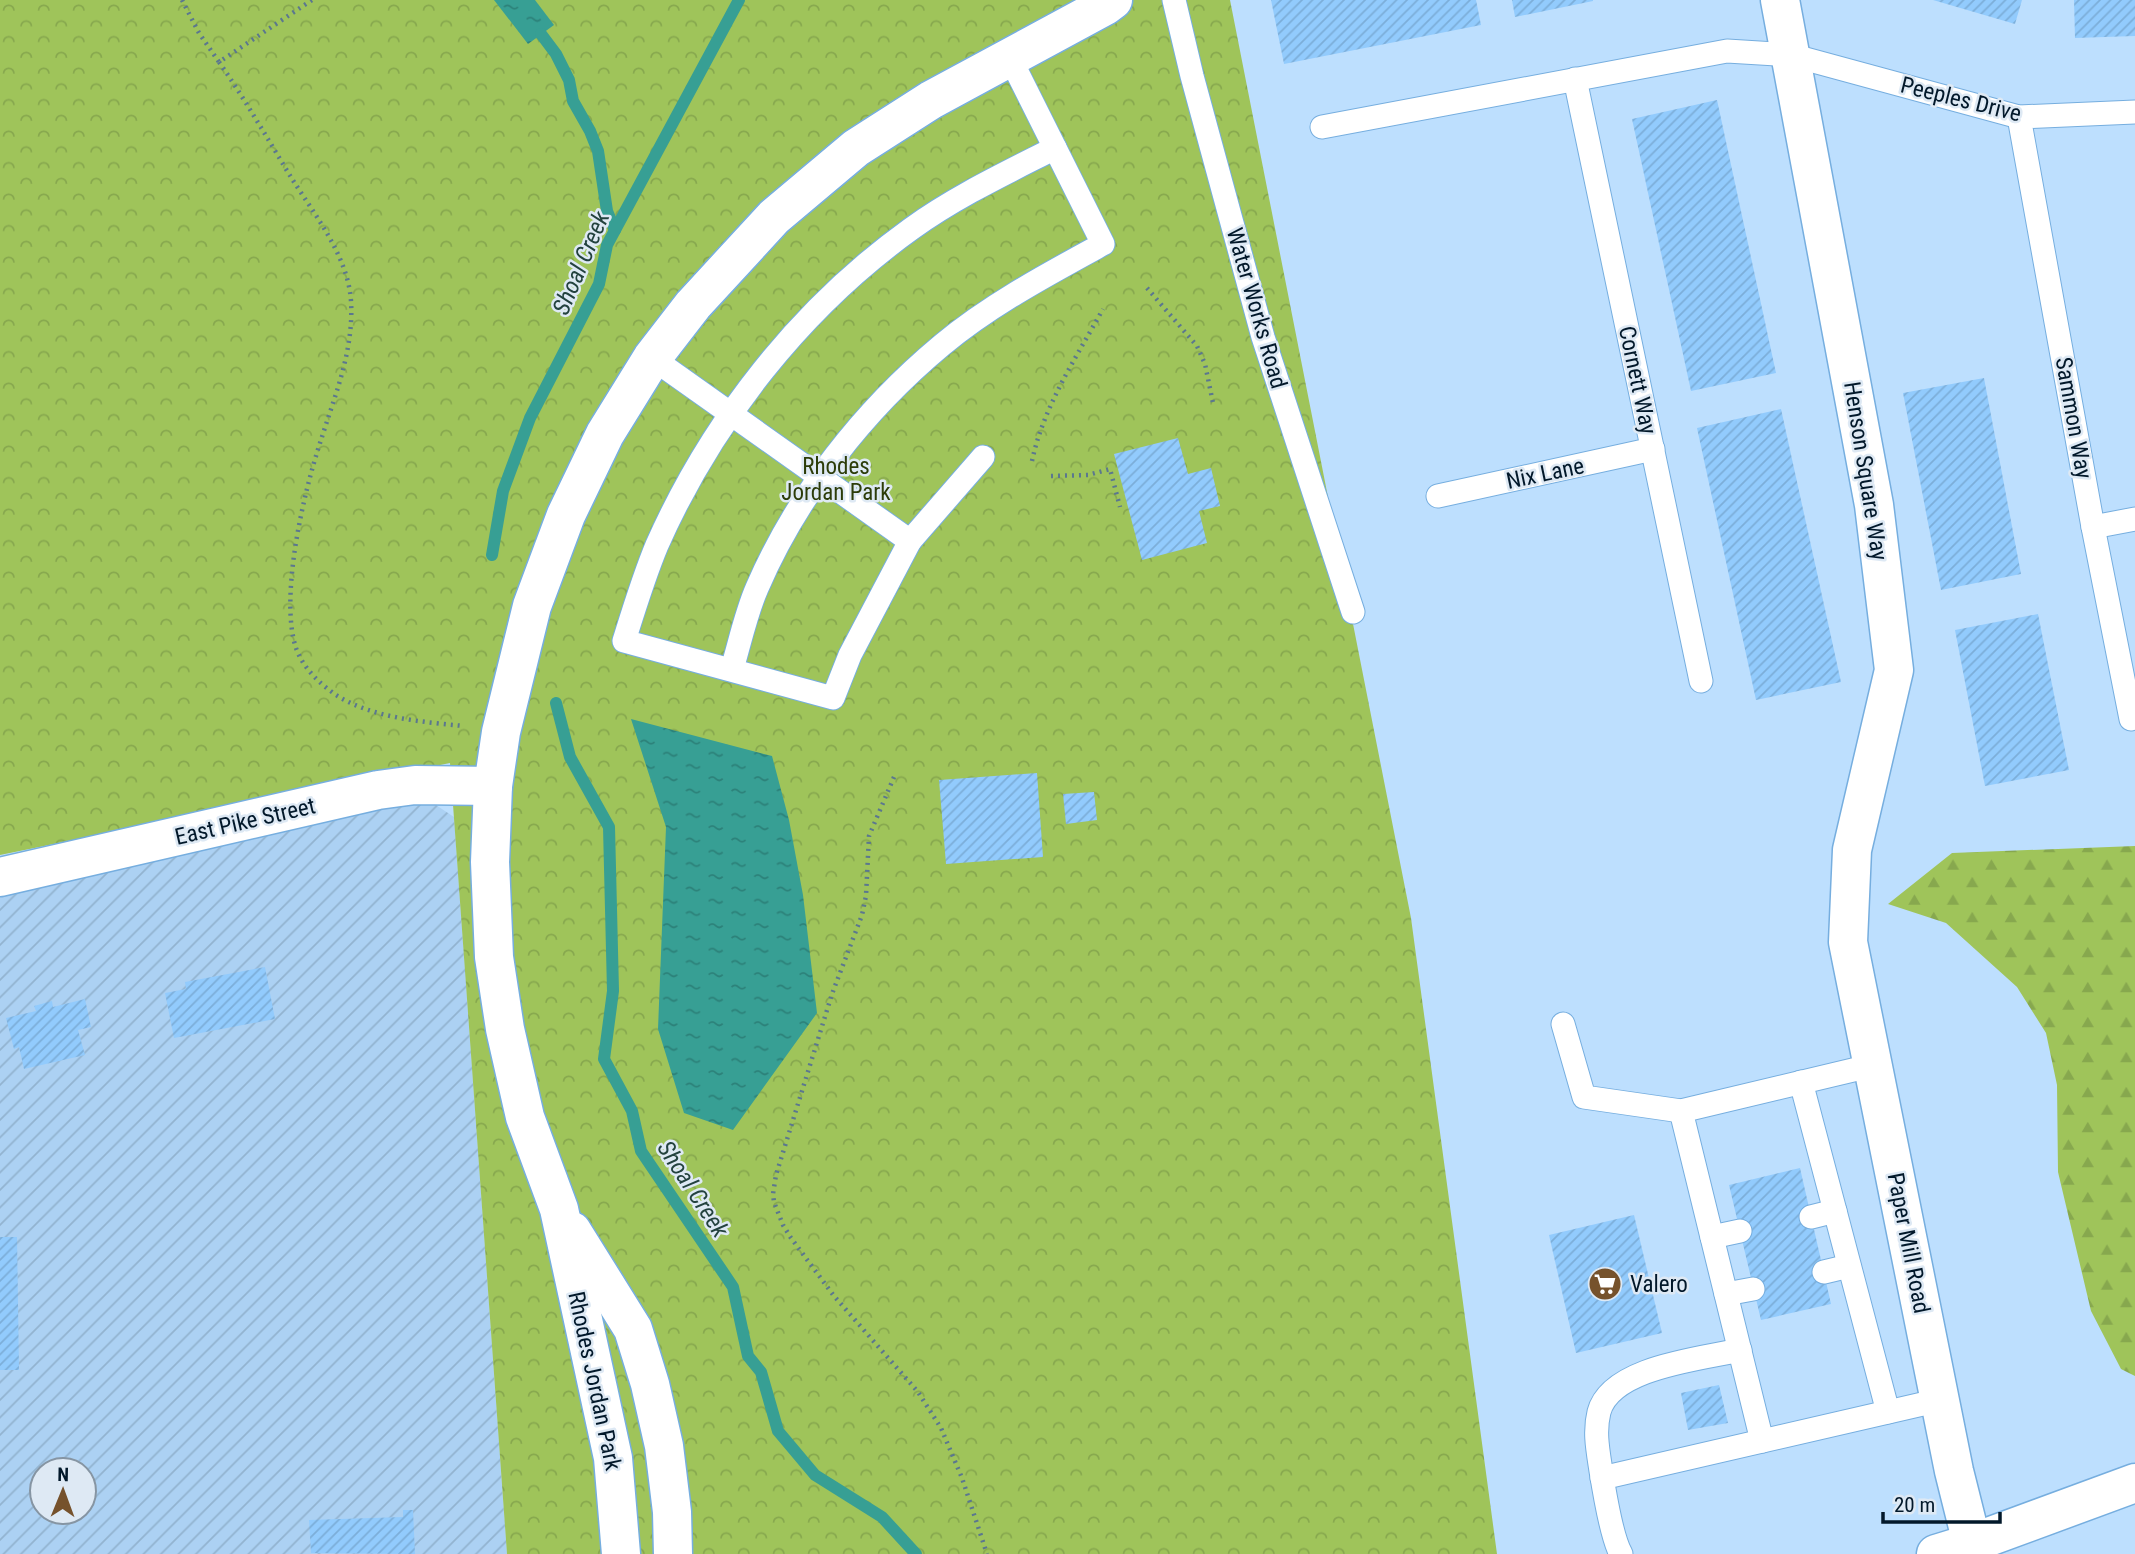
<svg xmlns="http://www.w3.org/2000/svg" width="2135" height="1554" font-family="'Roboto Condensed',sans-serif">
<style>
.industrial{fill:url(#industrial-furrows);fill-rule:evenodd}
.forest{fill:url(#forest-firs)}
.park{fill:url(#park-crowns)}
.water{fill:url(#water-ripples)}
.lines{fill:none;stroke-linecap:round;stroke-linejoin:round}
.stream{stroke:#379f94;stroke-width:12}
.building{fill:url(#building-hatch)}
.service-casing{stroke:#76aedf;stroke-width:25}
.minor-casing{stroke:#76aedf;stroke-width:41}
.primary-casing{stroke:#76aedf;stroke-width:41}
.path{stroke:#5b778f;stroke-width:4.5;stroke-dasharray:2 5;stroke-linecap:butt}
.service{stroke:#fff;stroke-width:23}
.minor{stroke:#fff;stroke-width:38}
.primary{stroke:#fff;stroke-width:38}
.labels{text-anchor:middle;stroke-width:5;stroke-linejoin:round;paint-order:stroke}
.street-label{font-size:23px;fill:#02182a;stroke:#dee9f4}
.park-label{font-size:23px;fill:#2c3c09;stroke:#dee9f4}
.poi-label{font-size:23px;fill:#02182a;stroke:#dee9f4;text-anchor:start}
.water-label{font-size:24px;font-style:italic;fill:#23423e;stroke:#dee9f4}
</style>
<defs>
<pattern id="industrial-furrows" width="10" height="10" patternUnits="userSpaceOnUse" patternTransform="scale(1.75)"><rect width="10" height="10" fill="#acd1f3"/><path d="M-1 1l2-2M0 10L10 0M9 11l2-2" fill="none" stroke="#92b3d0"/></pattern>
<pattern id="forest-firs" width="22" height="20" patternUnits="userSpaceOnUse" patternTransform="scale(1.75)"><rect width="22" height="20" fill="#9fc45a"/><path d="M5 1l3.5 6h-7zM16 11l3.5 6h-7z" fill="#87a84e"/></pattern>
<pattern id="park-crowns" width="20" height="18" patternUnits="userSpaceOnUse" patternTransform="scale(1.75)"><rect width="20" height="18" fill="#9fc45a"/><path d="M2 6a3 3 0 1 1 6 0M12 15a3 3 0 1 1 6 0" fill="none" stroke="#87a84e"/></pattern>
<pattern id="water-ripples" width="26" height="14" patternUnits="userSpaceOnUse" patternTransform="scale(1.75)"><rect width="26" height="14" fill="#379f94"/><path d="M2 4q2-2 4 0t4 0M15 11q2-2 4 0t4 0" fill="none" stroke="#2c8179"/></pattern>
<pattern id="building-hatch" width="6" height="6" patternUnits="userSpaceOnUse" patternTransform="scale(1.75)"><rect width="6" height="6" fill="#92cbfd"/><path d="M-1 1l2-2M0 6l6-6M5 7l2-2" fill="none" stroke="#7caed9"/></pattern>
</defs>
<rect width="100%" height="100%" fill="#bddffe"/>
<path class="industrial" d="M433,803L454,817L507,1554H0V896L335,817L399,804ZM42,1470H84V1512H42Z"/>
<path class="forest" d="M2135,846V1376L2121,1369L2091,1311L2058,1172L2057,1085L2046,1033L2017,987L1946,923L1888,904L1952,853Z"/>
<path class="park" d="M0,0H1230L1411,918L1497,1554H507L450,763L0,855Z"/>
<g class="water">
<path d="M494,0H535L554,25L528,44Z"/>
<path d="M631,719L772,756L789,820L803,895L817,1013L733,1130L684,1113L658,1029L666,827Z"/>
</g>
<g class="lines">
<g class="stream">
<path d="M541,34L556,54L569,80L573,101L590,131L598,151L607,211L615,230"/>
<path d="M492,555L503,491L530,418L599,284L607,245L739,0"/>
<path d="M556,703L570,757L609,827L613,991L604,1059L632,1111L641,1151L733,1287L748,1356L761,1372L778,1431L815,1475L882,1517L916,1554"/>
</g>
</g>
<g class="building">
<path d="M1271,0H1476L1481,25L1284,64Z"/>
<path d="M1512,0H1593V1L1515,17Z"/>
<path d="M1933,0H2022L2015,24Z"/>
<path d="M2074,0H2135V36L2075,38Z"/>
<path d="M1717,100L1776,373L1691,391L1632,119Z"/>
<path d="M1984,378L2021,574L1941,590L1903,393Z"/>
<path d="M1781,409L1841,682L1756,700L1697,428Z"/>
<path d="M1178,438L1188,474L1211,468L1220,506L1199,511L1207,543L1142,560L1114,454Z"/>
<path d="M2038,614L2069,770L1985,786L1955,630Z"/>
<path d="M1037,773L1043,857L946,864L939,780Z"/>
<path d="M1094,792L1097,820L1066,824L1063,794Z"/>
<path d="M265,967L275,1019L174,1038L165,993L186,989L185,982Z"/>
<path d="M85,999L91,1027L78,1030L85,1055L24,1069L19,1047L14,1049L6,1018L36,1011L34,1006L52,1001L53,1007Z"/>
<path d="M1800,1168L1831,1304L1761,1320L1729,1185Z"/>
<path d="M1634,1215L1662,1333L1576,1353L1549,1235Z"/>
<path d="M0,1237H17L19,1370H0Z"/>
<path d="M1719,1385L1728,1423L1688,1430L1681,1393Z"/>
<path d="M403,1510H413L415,1554L311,1553L309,1520L403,1517Z"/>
</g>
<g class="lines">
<defs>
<g id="service">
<path d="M1174,0L1192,76L1263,337L1353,612"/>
<path d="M1575,79L1701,681"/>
<path d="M2019,117L2093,527L2131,719"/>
<path d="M1322,127L1727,51L1791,55L2019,117L2135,112"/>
<path d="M652,358L910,541"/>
<path d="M983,457L910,541L850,655L833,698L624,641C634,609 644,576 657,545C712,421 801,308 911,229C955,197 1006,173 1055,148"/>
<path d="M1438,496L1653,449"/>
<path d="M2093,527L2135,519"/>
<path d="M732,669C740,642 746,613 757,588C797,495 864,410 942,345C990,305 1048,274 1103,244L1010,58"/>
<path d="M1563,1024L1584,1097L1681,1111L1874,1065"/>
<path d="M1801,1082L1888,1412"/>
<path d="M1681,1111L1762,1441"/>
<path d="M1811,1217L1835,1211"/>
<path d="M1712,1237L1740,1231"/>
<path d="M1824,1272L1849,1266"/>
<path d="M1726,1294L1753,1289"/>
<path d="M1602,1478L1940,1400"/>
<path d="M1621,1554C1612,1538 1604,1490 1601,1471C1598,1451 1594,1432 1599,1412C1611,1367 1701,1359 1740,1350"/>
</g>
<g id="minor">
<path d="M1780,0L1874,505L1894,670L1852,850L1848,942L1954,1471L1972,1543"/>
<path d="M0,877L378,790L415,785L493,786"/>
<path d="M572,1231L633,1329L650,1384L664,1446L672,1512L673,1554"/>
<path d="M621,1554L613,1458L559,1209L525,1117L505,1029L494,957L490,862L493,786L501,732L532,606L566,515L605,434L652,358L693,305L774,217L856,148L931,100L1105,6L1113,0"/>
</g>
<path id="primary" d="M1936,1554L1972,1543L2135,1483"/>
</defs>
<use href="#service" class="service-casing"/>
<use href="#minor" class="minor-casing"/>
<use href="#primary" class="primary-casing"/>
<g class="path">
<path d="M182,0L199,33L219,62L312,0"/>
<path d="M219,62C244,98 266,136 289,174C313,213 348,255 351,301C354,350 335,395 321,440C304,491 279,597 296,648C303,668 319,683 336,695C372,718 423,722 464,726"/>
<path d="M1147,288L1197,346L1205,364L1213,403"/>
<path d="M1032,461C1044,405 1076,358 1103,309"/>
<path d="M1051,476L1088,475L1110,469L1120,507"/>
<path d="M894,777L869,836L866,896L862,915L832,994L776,1175L773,1194L774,1202L783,1225L791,1238L834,1296L918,1392L941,1428L962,1478L987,1554"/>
</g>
<use href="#service" class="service"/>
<use href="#minor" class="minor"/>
<use href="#primary" class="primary"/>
</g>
<defs>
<symbol id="supermarket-disc" viewBox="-11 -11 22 22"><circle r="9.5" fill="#76522c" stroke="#dee9f4"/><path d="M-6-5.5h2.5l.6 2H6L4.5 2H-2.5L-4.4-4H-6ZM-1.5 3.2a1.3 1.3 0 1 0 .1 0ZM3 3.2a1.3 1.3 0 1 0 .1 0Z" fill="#fff"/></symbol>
</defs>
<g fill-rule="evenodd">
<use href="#supermarket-disc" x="1586" y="1265" width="38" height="38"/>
</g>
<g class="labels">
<g class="street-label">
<text transform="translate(1961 99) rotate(14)" y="8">Peeples Drive</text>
<text transform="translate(1257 308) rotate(74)" y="8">Water Works Road</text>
<text transform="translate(1638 380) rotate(78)" y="8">Cornett Way</text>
<text transform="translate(2074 418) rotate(80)" y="8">Sammon Way</text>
<text transform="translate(1866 471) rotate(81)" y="8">Henson Square Way</text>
<text transform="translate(1545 473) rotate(-12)" y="8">Nix Lane</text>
<text transform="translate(245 821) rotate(-13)" y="8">East Pike Street</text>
<text transform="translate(1909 1243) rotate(79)" y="8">Paper Mill Road</text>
<text transform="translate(595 1381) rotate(78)" y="8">Rhodes Jordan Park</text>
</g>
<g class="park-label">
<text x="836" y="474">Rhodes<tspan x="836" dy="26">Jordan Park</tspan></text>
</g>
<g class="poi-label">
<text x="1630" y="1292">Valero</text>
</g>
<g class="water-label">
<text transform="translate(581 263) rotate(-67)" y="8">Shoal Creek</text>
<text transform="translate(693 1189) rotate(57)" y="8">Shoal Creek</text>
</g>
</g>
<g transform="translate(63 1491) rotate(1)"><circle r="33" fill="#dee9f4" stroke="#8695a3" stroke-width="2"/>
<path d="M0-5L12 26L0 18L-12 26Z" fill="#76522c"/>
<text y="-10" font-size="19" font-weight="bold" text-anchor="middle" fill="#02182a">N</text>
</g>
<path d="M1883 1512v10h117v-10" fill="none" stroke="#02182a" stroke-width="3.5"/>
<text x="1894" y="1512" font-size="21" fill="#02182a" stroke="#dee9f4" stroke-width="5" paint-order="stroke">20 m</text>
</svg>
